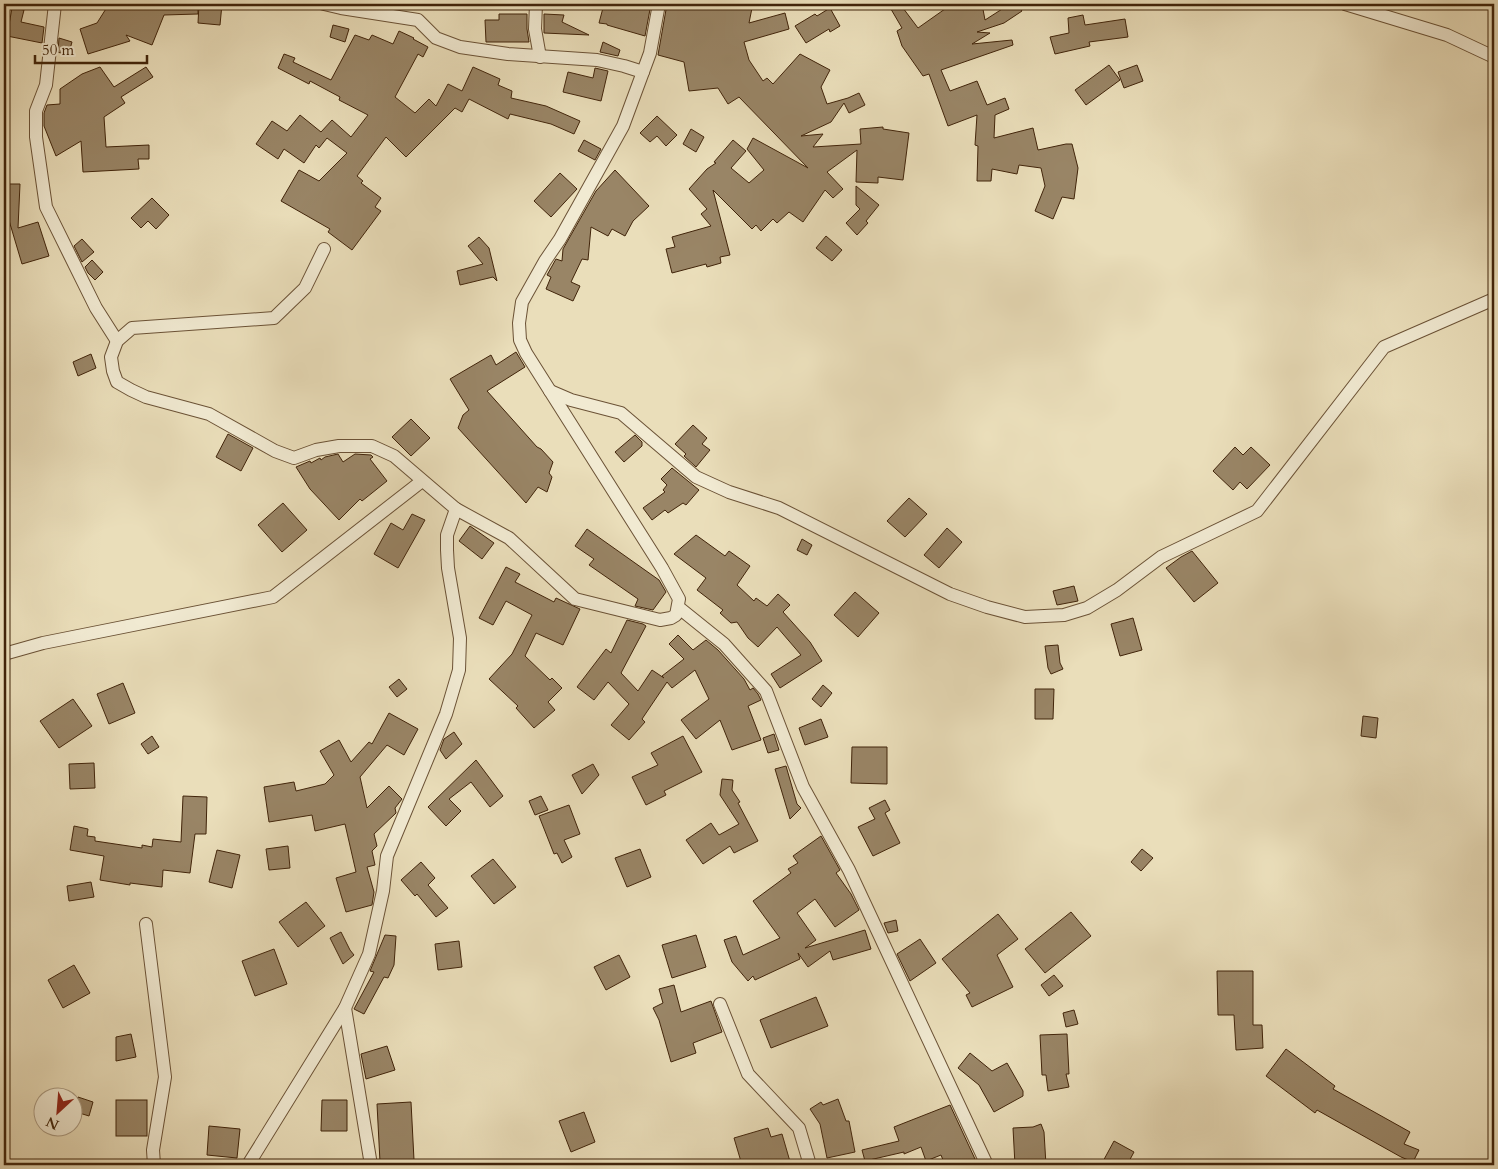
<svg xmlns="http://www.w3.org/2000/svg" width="1498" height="1169" font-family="Cardo,serif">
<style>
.building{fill:#998566;stroke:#41240a}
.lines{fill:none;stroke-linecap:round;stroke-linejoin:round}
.street-casing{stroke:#6b5236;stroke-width:14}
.street{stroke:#f1ead2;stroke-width:12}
</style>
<rect width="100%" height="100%" fill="#eadeba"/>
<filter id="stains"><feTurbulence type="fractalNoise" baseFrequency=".004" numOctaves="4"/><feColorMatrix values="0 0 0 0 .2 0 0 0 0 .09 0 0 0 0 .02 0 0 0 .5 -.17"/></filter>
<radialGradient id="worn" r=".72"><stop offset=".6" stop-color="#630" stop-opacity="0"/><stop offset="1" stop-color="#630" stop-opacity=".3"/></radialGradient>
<g class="building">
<path d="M109,4H198V14L164,15L152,45L126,35L130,41L88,54L80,29L97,23Z"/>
<path d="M199,4H222L220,25L198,23Z"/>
<path d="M604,4H651L645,36L607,25V24L599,23Z"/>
<path d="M667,4H731L752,8L749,23L785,13L789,29L744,42L749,60L763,81L767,78L773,84L800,54L830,70L821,87L827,104L848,98L859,93L865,105L849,113L844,103L831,122L801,136L823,134L813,147L861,144L860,129L883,127V129L909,133L903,180L878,177V183L856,182L857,150L827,172L843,189L833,198L825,190L803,222L789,212L777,223L773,219L761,231L756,225L752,229L713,190L730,255L720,257L721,263L707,267L706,264L672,273L666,249L675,247L672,237L711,226L701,214L707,209L689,189L707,169L716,163L714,162L733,140L746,151L731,168L749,183L764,170L747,149L753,138L808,168L739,97L728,104L718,88L689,91L684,62L658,55Z"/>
<path d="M888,4H900L918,28L952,4H982L985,20L1010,4H1017L1022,11L1004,23L977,32L990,33L972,44L1012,40L1013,45L941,70L950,91L977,81L987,105L1005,98L1009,109L995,115L994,138L1033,128L1038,150L1066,144H1072L1078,168L1074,199L1062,197L1053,219L1035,211L1045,186L1041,168L1019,165L1017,174L992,169L991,181H977L978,146L975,145L977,115L948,126L929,74L923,76L902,46L897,31L902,28Z"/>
<path d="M12,8L24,10L21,22L44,27L42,43L7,36Z"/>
<path d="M830,8L840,26L830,32L829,29L806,43L795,26L815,14L817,16Z"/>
<path d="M499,14H527V29L529,42H486L485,20H499Z"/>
<path d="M544,14L564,15L562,22L589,35L544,33Z"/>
<path d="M1083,15L1085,25L1125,19L1128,37L1089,42L1090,46L1055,54L1050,37L1069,33L1068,18Z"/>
<path d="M333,25L349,29L345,42L330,37Z"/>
<path d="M399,31L414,38L413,39L428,47L423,57L418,54L417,56L395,97L415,113L429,99L436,106L448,84L462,91L473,67L500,79L498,85L512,91L511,98L546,106L580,121L574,134L551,124L510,114L508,119L469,99L462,112L455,108L406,157L386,137L357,176L363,181L361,183L381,198L375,207L381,211L352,250L328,232L330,229L281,201L299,170L319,181L347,153L327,138L319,148L316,145L304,163L284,149L278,159L256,144L272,121L287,131L300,115L321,132L332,120L351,137L368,115L339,100L340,97L310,81L309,84L278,68L284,54L295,58L293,62L331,80L355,35L369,40L372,35L393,44Z"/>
<path d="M59,38L72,42L68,56L58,52Z"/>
<path d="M603,42L620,50L618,56L600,52Z"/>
<path d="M1109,65L1120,80L1086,105L1075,90Z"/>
<path d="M1137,65L1143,81L1124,88L1118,72Z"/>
<path d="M100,67L114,87L146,67L153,77L121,97L125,103L104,117L106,147L149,145V159H138L139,169L83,172L81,141L56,156L44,126V113L47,105L60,104V89L82,74Z"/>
<path d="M595,68L608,71L601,101L563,92L568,72L593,78Z"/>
<path d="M657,116L677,135L666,146L657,136L650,142L640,133Z"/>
<path d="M691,129L704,137L696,152L683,144Z"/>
<path d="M584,140L601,149L595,160L578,151Z"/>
<path d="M615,170L649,206L633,221L625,236L612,229L608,236L591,227L588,260L582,259L571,282L580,286L573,301L546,289L551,277L547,275L556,259L562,261L563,249L596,191Z"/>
<path d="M560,173L577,189L551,217L534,201Z"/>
<path d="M9,184H20L18,228L38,222L49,256L22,264L8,217Z"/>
<path d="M856,186L879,205L866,221L868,223L857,235L846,223L860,209L856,205Z"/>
<path d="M152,198L169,215L156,229L148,221L141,228L131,218Z"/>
<path d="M826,236L842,250L832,261L816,248Z"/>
<path d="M479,237L489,248L497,281L493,277L460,285L457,271L483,264L468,246Z"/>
<path d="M82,239L94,252L82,262L74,246Z"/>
<path d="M92,260L103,272L95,280L88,273L85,267Z"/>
<path d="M516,352L525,367L487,391L537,447L541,449L553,462L549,473L552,477L547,492L538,487L526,503L458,428L463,415L469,410L450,379L491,355L496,365Z"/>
<path d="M91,354L96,368L78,376L73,362Z"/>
<path d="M411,419L430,438L411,456L392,437Z"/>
<path d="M693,425L707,438L702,444L710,450L696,467L684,456L686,454L675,444Z"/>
<path d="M228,434L253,448L241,471L216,457Z"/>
<path d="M635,435L642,442V446L624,462L615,452Z"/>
<path d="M1235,447L1243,455L1251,447L1270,465L1247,489L1240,482L1233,490L1213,471Z"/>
<path d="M338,454L343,462L355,454L371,455L373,457L370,459L387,481L362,501L360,499L339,520L310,489L296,467L310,461L311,463L320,458L321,460L325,457Z"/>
<path d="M672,468L699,490L686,505L683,503L668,513L665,510L652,520L643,508L665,492L663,490L667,485L661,479Z"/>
<path d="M909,498L927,514L905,537L887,521Z"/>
<path d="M283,503L307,530L282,552L258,525Z"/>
<path d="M412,514L425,520L398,568L374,554L391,523L403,530Z"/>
<path d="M470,526L494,543L482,559L459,541Z"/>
<path d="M947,528L962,542L939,568L924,555Z"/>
<path d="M587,529L659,580L666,592L653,610L635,606L638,599L589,565L594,559L575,546Z"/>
<path d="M696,535L725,556L729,551L750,566L737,585L754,601L756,598L767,606L778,594L790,605L783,612L810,642L822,661L780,688L771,674L801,655L777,627L758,647L748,638L737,622L731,623L720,613L723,610L697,590L706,578L674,554Z"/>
<path d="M802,539L812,545L807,555L797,550Z"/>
<path d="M1192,551L1218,583L1194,602L1166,568L1181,557Z"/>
<path d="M506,567L520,574L515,582L554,602L556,598L580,609L563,645L536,633L525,656L550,680L552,678L562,688L548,702L555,710L534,728L516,708L518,706L489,679L512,654L532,615L506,601L493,625L479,618Z"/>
<path d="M1074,586L1078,601L1057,605L1053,591Z"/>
<path d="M855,592L879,613L858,637L834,615Z"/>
<path d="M1133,618L1142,650L1120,656L1111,624Z"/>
<path d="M627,620L643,624L646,626L621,673L638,691L652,670L664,678L662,676L684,659L669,644L678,635L693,650L706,640L718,650L744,679L750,690L753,688L758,694L761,700L748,706L761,740L732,750L720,720L696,739L681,720L709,699L695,670L672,688L667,682L642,719L645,722L629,740L611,725L629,704L608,682L594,700L577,687L606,649L611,653Z"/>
<path d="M1058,645L1060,663L1063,669L1051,674L1048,668L1045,646Z"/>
<path d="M399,679L407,689L397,697L389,687Z"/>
<path d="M123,683L135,713L109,724L97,694Z"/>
<path d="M823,685L832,693L821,707L812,699Z"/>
<path d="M1035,689H1054L1053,719H1035Z"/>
<path d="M73,699L92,726L59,748L40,721Z"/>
<path d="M389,713L418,729L404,755L387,745L360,777L367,808L389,786L402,799L395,808L396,813L374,834L377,846L372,851L375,865L367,867L374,892L372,905L346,912L336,878L356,872L345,824L315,831L312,815L269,822L264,787L294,782L296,791L325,784L334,775L320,751L339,740L351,762L369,742L372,744Z"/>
<path d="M1363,716L1378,718L1376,738L1361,736Z"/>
<path d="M821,719L828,737L805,745L799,728Z"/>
<path d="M454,732L462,744L446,759L440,750L444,739Z"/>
<path d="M774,734L779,750L768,753L763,738Z"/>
<path d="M152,736L159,747L148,754L141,744Z"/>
<path d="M683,736L702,772L664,791L666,795L646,805L632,777L658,765L651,753Z"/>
<path d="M852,747H887V784L851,783Z"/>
<path d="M476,760L503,796L490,807L471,782L449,799L461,811L446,826L428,807Z"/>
<path d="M94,763L95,788L70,789L69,764Z"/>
<path d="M593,764L599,775L582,794L572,775Z"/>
<path d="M786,766L797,804L801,808L790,819L775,769Z"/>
<path d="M722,779L733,780L732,790L740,802L738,803L758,841L734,853L730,846L703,864L686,840L711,823L719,835L739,824L720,795Z"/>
<path d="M183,796L207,797L206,834H195L190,873L163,870L162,887L130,883V885L100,880L104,856L70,850L74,826L88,829L87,836L95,837V841L142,848V845L152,847L153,839L181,842Z"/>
<path d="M541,796L548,810L535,815L529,801Z"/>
<path d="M885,800L890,810L885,813L900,843L873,856L858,827L875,819L869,808Z"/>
<path d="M569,805L580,834L564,840L572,857L562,863L557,853L554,854L539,816Z"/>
<path d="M821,836L840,870L836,873L851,894L859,910L835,927L815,899L797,913L816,940L805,948L865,930L871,949L833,960L830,951L808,967L798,953L800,959L755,980L753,976L748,981L732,962L724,940L736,936L743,955L780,938L753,901L791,873L788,869L798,863L793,856Z"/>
<path d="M288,846L290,868L269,870L266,849Z"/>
<path d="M640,849L651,877L627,887L615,858Z"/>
<path d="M1142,849L1153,858L1141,871L1131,862Z"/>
<path d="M217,850L240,855L232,888L209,882Z"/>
<path d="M493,859L516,887L494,904L471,876Z"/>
<path d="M421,862L435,878L428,885L448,908L436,917L417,894L415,896L401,880Z"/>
<path d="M91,882L94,897L69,901L67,886Z"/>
<path d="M306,902L325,926L298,947L279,922Z"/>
<path d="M1071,912L1091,936L1045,973L1025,949Z"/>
<path d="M998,914L1018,939L997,955L1013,987L972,1007L966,995L970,993L942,959Z"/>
<path d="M896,920L898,931L888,933L884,923Z"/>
<path d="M341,932L350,950L354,955L343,964L330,938Z"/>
<path d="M385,935L396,936L394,965L388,978L384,977L364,1014L354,1009L374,972L370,971Z"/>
<path d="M696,935L706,967L672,978L662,945Z"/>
<path d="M920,939L936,963L910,981L897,954Z"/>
<path d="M459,941L462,967L438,970L435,944Z"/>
<path d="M274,949L287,984L255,996L242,961Z"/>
<path d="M619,955L630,977L606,990L594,967Z"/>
<path d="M74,965L90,993L63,1008L48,980Z"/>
<path d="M1217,971H1253V1025H1262L1263,1048L1236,1050L1234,1015H1218Z"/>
<path d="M1054,975L1063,986L1049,996L1041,985Z"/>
<path d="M674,985L681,1012L711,1001L722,1032L693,1043L696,1053L671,1062L659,1020L653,1008L663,1003L659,989Z"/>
<path d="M816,997L828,1026L771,1048L760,1020Z"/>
<path d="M1074,1010L1078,1024L1066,1027L1063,1013Z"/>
<path d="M131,1034L136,1057L116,1061V1037Z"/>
<path d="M1067,1034L1069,1074H1066L1069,1087L1048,1091L1046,1075H1042L1040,1035Z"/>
<path d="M387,1046L395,1070L366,1079L361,1054Z"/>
<path d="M1286,1049L1335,1086L1333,1089L1410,1132L1404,1144L1419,1150L1413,1162L1401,1157L1317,1110L1315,1113L1266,1076Z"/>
<path d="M970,1053L992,1071L1007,1063L1023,1091V1096L994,1112L979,1085L958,1068Z"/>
<path d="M78,1097L93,1102L89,1116L73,1111Z"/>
<path d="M838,1099L846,1121H849L855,1152L827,1158L820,1124L810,1109L821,1102L823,1105Z"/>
<rect x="116" y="1100" width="31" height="36"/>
<path d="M322,1100H347V1131H321Z"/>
<path d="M411,1102L414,1160L380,1162L377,1104Z"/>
<path d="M950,1105L975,1159L958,1165H945L941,1155L926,1161L921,1147L904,1154V1152L865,1161L862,1150L899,1141L894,1127Z"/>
<path d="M584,1112L595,1142L571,1152L559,1121Z"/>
<path d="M1041,1124L1044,1132L1046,1165H1015L1013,1128L1033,1127Z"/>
<path d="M209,1126L240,1129L237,1158L207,1155Z"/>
<path d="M768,1128L771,1137L782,1134L791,1165H742L734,1138Z"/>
<path d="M1114,1141L1134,1152L1127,1165H1101Z"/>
</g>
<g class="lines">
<defs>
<g id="street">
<path d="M55,4L46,85L36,111V137L46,207L96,308L117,341"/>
<path d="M324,4L341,8L418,20L436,38L460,47L508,54L597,60L624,66L643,72"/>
<path d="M536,4L535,29L540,57"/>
<path d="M1345,4L1447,35L1494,57"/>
<path d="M324,249L305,288L274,318L132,328L117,341L111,357L113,371L117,382L131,390L146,397L209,414L275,451L294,458L316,450L339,446H372L394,456L456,509"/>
<path d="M550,391L571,400L621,413L696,477L729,492L779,508L950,594L987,607L1025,617L1064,615L1087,608L1117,590L1161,557L1257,511L1384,347L1494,299"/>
<path d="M678,607L724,644L766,691L803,787L849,870L987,1165"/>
<path d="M4,654L43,643L273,597L422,481"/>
<path d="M146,924L165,1077L153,1150L154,1165"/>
<path d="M720,1004L748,1074L799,1128L810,1165"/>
<path d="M345,1008L371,1165"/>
<path d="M248,1165L345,1008L369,954L383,891L387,856L446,714L459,670L460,638L448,568L447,550V535L456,509L509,538L575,599L660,620L671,618L676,615L679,599L662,568L526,353L520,340L519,323L522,302L545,261L560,239L623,126L650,53L659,4"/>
</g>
</defs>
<use href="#street" class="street-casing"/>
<use href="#street" class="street"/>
</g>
<rect width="1498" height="1169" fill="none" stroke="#eadeba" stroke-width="20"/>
<rect x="5" y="5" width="1488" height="1159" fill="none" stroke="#41240a" stroke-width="2.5"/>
<rect x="10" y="10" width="1478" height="1149" fill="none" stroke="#41240a"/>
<g transform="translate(58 1112) rotate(206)"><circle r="24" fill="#f1ead2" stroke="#ab9b82"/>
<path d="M0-4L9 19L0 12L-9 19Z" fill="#8f2418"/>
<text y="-8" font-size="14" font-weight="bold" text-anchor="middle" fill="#41240a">N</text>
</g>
<path d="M35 55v8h112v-8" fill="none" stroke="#41240a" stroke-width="2.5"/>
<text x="42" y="55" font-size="15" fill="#41240a" stroke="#f1ead2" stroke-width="4" paint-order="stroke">50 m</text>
<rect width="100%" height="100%" filter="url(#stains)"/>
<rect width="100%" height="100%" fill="url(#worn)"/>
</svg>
